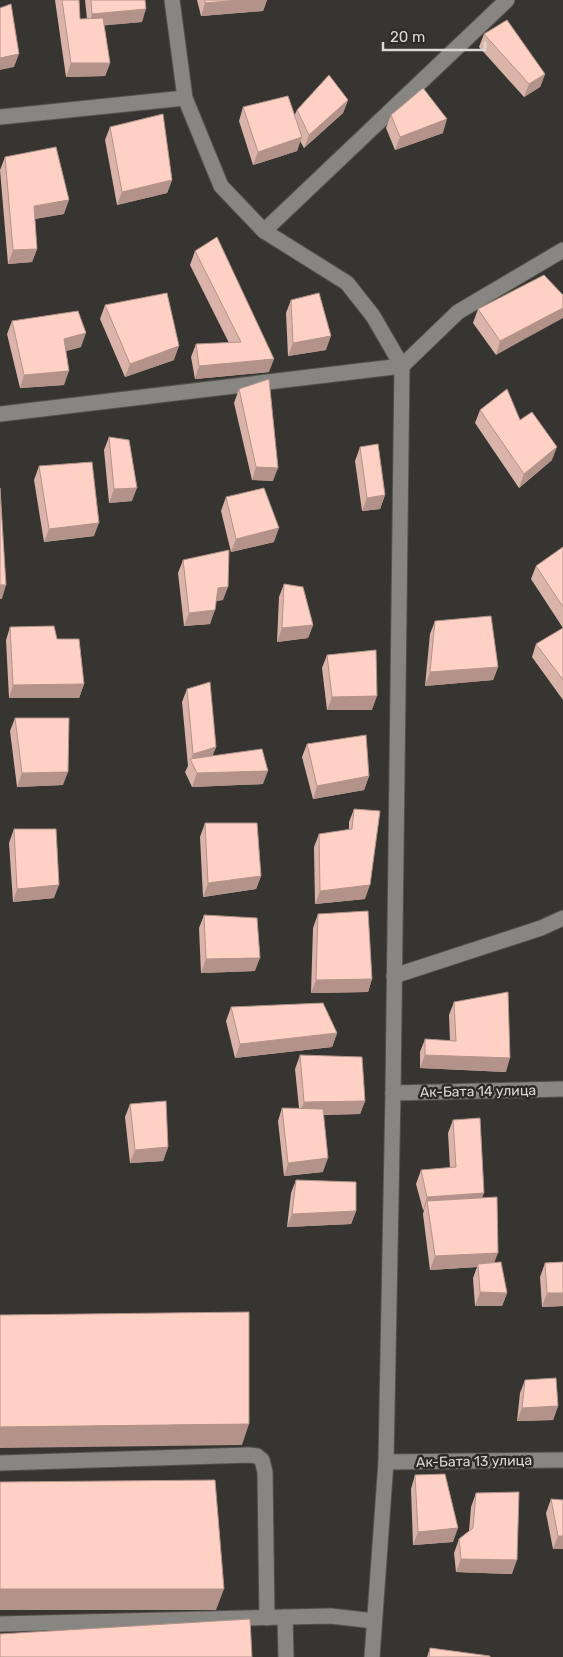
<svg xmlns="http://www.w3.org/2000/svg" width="563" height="1657" font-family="Rubik,sans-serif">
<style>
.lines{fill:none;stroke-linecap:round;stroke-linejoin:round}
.service-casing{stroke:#52524e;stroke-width:17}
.minor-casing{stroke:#52524e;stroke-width:17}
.service{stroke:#878682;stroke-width:15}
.minor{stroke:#878682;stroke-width:15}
.wall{fill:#dab4a9}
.shaded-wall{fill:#b29289}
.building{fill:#fed1c4;stroke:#b29289}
.labels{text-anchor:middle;stroke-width:5;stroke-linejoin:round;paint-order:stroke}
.street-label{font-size:14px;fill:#dad9d7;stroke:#2c2b27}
</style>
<rect width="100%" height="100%" fill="#363531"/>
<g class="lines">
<defs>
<g id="service">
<path d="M0,1463L249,1455L257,1456L262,1460L265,1472L267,1618"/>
<path d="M285,1617L286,1657"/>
<path d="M0,1624L331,1616L374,1621"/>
</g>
<g id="minor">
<path d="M172,0L185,98L221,186L264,231L347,283L373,316L402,366L393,1093L386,1462L372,1657"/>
<path d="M0,117L185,98"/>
<path d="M264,231L507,0"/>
<path d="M0,414L402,366L458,312L563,250"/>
<path d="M394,976L541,928L563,918"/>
<path d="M393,1093L563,1089"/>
<path d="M386,1462L563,1460"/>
</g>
</defs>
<use href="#service" class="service-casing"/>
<use href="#minor" class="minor-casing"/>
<use href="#service" class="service"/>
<use href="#minor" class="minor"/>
</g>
<g class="wall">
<path d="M55,0H79L80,19H87L85,0H145L142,22L104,25L110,63L105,76L66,77Z"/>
<path d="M197,0H267L263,11L201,16Z"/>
<path d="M484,34L545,74L540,87L524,97L479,47Z"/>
<path d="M348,100L343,113L304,148L300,141L297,151L253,165L239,121L243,107L294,116L297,110Z"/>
<path d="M391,115L443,133L395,150L386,128Z"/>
<path d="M110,127L172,180L167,193L117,205L105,140Z"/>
<path d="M5,157L64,214L34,219L37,249L32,262L8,264L0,170Z"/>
<path d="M195,251L269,372L195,379L191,357L196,344L229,343L190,265Z"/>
<path d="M563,295L496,355L473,323L478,309Z"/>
<path d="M291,300L326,350L288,356L286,313Z"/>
<path d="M105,305L174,360L125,377L100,319Z"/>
<path d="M12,321L81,347L66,351L64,385L20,388L7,334Z"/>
<path d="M239,389L273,481L252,480L234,403Z"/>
<path d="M480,410L520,420L552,460L519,488L475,423Z"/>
<path d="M109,437L132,501L109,503L104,450Z"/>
<path d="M360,447L385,495L380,509L362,511L355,461Z"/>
<path d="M39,466L94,536L44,542L34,480Z"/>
<path d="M226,497L274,542L231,552L221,511Z"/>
<path d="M563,547V700L532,657L536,644L563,628L531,579L536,566Z"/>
<path d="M183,560L223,600L216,601L210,624L184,626L178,573Z"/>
<path d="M284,584L313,625L308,638L277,642L279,597Z"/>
<path d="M435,621L498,667L493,680L425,686L430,634Z"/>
<path d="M10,627L84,684L79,698H9L6,640Z"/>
<path d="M327,655L372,710H327L322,668Z"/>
<path d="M187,689L216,747L212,756L263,784L192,787L185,772L188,766L182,702Z"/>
<path d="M15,718L63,785L17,787L10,731Z"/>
<path d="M307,744L369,776L364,790L313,799L302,757Z"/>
<path d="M354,809L365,899L315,904L314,847L319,834L349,830V822Z"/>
<path d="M205,823L261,876L256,889L203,897L200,837Z"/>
<path d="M14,829L54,898L13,902L9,843Z"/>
<path d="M318,914L372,979L368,992L311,993L313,928Z"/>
<path d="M204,915L255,971L201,973L199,928Z"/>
<path d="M454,1002L506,1072L420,1068V1052L425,1039L450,1041L449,1015Z"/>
<path d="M231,1007L337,1033L332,1047L235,1058L226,1021Z"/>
<path d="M300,1055L365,1101L360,1114L323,1115V1172L284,1176L278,1121L282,1108H299L295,1069Z"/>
<path d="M130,1104L168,1147L163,1161L130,1163L125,1117Z"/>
<path d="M453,1120L482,1198L494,1263L507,1293L502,1306H475L473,1278L477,1267L430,1270L423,1214L424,1210H423L416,1184L421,1170L450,1168L448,1133Z"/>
<path d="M296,1180L356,1211L351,1224L287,1227L291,1193Z"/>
<path d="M563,1262V1306L542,1307L540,1277L545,1263Z"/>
<path d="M525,1380L558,1406L553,1420L517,1421L520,1393Z"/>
<path d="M415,1475L453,1542L413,1545L411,1489Z"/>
<path d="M476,1493L512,1574L456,1572L454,1553L459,1539L469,1531L471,1507Z"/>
<path d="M551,1499L563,1549H553L546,1513Z"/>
<path d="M430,1648L490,1657H427Z"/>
</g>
<g class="shaded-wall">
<path d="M240,0H267L263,11L201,16L205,3Z"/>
<path d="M146,9L142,22L88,27L92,14Z"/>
<path d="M19,54L14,67L0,70V58Z"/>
<path d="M71,63H110L105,76L66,77Z"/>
<path d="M545,74L540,87L524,97L529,84Z"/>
<path d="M348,100L343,113L304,148L309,135Z"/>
<path d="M447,119L443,133L395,150L400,137Z"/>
<path d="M302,137L297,151L253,165L258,152Z"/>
<path d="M172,180L167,193L117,205L122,192Z"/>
<path d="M69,200L64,214L29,220L34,206Z"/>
<path d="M37,249L32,262L8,264L13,250Z"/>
<path d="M563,308V318L496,355L500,341Z"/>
<path d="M86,333L81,347L59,353L64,339Z"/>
<path d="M331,336L326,350L288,356L293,343Z"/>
<path d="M179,346L174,360L125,377L130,364Z"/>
<path d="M274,359L269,372L195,379L199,366Z"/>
<path d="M69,371L64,385L20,388L24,375Z"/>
<path d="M557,447L552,460L519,488L524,474Z"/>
<path d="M256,467L278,468L273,481L252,480Z"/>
<path d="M137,488L132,501L109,503L114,489Z"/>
<path d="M385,495L380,509L362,511L367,498Z"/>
<path d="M99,523L94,536L44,542L49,529Z"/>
<path d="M279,528L274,542L231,552L236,539Z"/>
<path d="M0,585H6L2,599H0Z"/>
<path d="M228,587L223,600L213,601L218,588Z"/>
<path d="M215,610L210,624L184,626L189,613Z"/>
<path d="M313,625L308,638L277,642L282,628Z"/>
<path d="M498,667L493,680L425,686L430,672Z"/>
<path d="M84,684L79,698H9L13,685Z"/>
<path d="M377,696L372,710H327L332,697Z"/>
<path d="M216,747L211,760H191L193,754Z"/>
<path d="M268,771L263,784L192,787L197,773Z"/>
<path d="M68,772L63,785L17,787L22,773Z"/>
<path d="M369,776L364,790L313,799L317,786Z"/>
<path d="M261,876L256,889L203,897L208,883Z"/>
<path d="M59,885L54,898L13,902L17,889Z"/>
<path d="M370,885L365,899L315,904L320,891Z"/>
<path d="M260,958L255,971L201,973L206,959Z"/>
<path d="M372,979L368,992L311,993L316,980Z"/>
<path d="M337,1033L332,1047L235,1058L240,1044Z"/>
<path d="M425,1055L510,1058L506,1072L420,1068Z"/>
<path d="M365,1101L360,1114L299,1115L304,1102Z"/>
<path d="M168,1147L163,1161L130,1163L135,1150Z"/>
<path d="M328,1158L323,1172L284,1176L288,1163Z"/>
<path d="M484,1193L479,1207L427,1201L424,1210H423L427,1197Z"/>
<path d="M356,1211L351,1224L287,1227L292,1214Z"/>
<path d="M498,1253L493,1266L478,1264L477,1267L430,1270L435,1256Z"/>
<path d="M480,1292L507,1293L502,1306H475Z"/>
<path d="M547,1293H563V1306L542,1307Z"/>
<path d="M558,1406L553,1420L517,1421L522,1408Z"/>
<path d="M249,1424L242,1445L0,1448V1427Z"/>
<path d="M458,1528L453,1542L413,1545L418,1532Z"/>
<path d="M558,1536H563V1549H553Z"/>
<path d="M461,1559L517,1560L512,1574L456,1572Z"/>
<path d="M0,1589H224L216,1610H0Z"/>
</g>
<g class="building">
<path d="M62,0H79L80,19L103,18L110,63H71Z"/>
<path d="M91,0H145L146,9L92,14Z"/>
<path d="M205,0H240L205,3Z"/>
<path d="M11,4L19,54L0,58V8Z"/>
<path d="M507,20L545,74L529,84L484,34Z"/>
<path d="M329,75L348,100L309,135L297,110Z"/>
<path d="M423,88L447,119L400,137L391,115Z"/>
<path d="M288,96L302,137L258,152L243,107Z"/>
<path d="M163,114L172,180L122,192L110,127Z"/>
<path d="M56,147L69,200L34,206L37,249L13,250L5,157Z"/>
<path d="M217,237L274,359L199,366L196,344L241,342L195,251Z"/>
<path d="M544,275L563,295V308L500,341L478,309Z"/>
<path d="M167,293L179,346L130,364L105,305Z"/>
<path d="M319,293L331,336L293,343L291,300Z"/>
<path d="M78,311L86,333L64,339L69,371L24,375L12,321Z"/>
<path d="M269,379L278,468L256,467L239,389Z"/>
<path d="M507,389L520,420L532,412L557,447L524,474L480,410Z"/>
<path d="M109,437L129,440L137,488L114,489Z"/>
<path d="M378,444L385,495L367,498L360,447Z"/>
<path d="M92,462L99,523L49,529L39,466Z"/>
<path d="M0,488L6,585H0Z"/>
<path d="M264,488L279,528L236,539L226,497Z"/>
<path d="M563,547V607L536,566Z"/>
<path d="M229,550L228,587L218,588L215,610L189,613L183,560Z"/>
<path d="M284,584L303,587L313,625L282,628Z"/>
<path d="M491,616L498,667L430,672L435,621Z"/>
<path d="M54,626L57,639H79L84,684L13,685L10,627Z"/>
<path d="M563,628V680L536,644Z"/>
<path d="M376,650L377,696L332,697L327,655Z"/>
<path d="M210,682L216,747L193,754L187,689Z"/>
<path d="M15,718H69L68,772L22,773Z"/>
<path d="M366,735L369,776L317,786L307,744Z"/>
<path d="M262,749L268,771L197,773L190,759Z"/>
<path d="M354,809L380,811L370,885L320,891L319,834L352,829Z"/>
<path d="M205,823H257L261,876L208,883Z"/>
<path d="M14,829H56L59,885L17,889Z"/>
<path d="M368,911L372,979L316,980L318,914Z"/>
<path d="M204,915L257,918L260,958L206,959Z"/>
<path d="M508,992L510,1058L425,1055V1039L456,1041L454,1002Z"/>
<path d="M323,1003L337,1033L240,1044L231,1007Z"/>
<path d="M300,1055L362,1057L365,1101L304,1102Z"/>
<path d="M166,1101L168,1147L135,1150L130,1104Z"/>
<path d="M282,1108L323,1109L328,1158L288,1163Z"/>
<path d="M480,1118L484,1193L427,1197L421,1170L456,1167L453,1120Z"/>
<path d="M296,1180L356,1182V1211L292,1214Z"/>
<path d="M497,1197L498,1253L435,1256L427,1201Z"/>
<path d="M501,1262L507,1293L480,1292L478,1264Z"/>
<path d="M563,1262V1293H547L545,1263Z"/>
<path d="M249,1312V1424L0,1427V1315Z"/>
<path d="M556,1378L558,1406L522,1408L525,1380Z"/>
<path d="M445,1474L458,1528L418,1532L415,1475Z"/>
<path d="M215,1480L224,1589H0V1482Z"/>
<path d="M519,1492L517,1560L461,1559L459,1539L473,1528L476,1493Z"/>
<path d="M551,1499L563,1500V1536H558Z"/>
<path d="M250,1619L252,1657H0V1634Z"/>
<path d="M430,1648L490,1656V1657H429Z"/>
</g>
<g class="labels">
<g class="street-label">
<text transform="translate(478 1091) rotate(-1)" y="5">Ак-Бата 14 улица</text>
<text transform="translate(474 1461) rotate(-1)" y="5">Ак-Бата 13 улица</text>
</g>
</g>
<path d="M383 42v8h102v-8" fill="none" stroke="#dad9d7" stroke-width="2.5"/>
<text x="390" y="42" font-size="15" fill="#dad9d7" stroke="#2c2b27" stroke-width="4" paint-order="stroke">20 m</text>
</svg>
